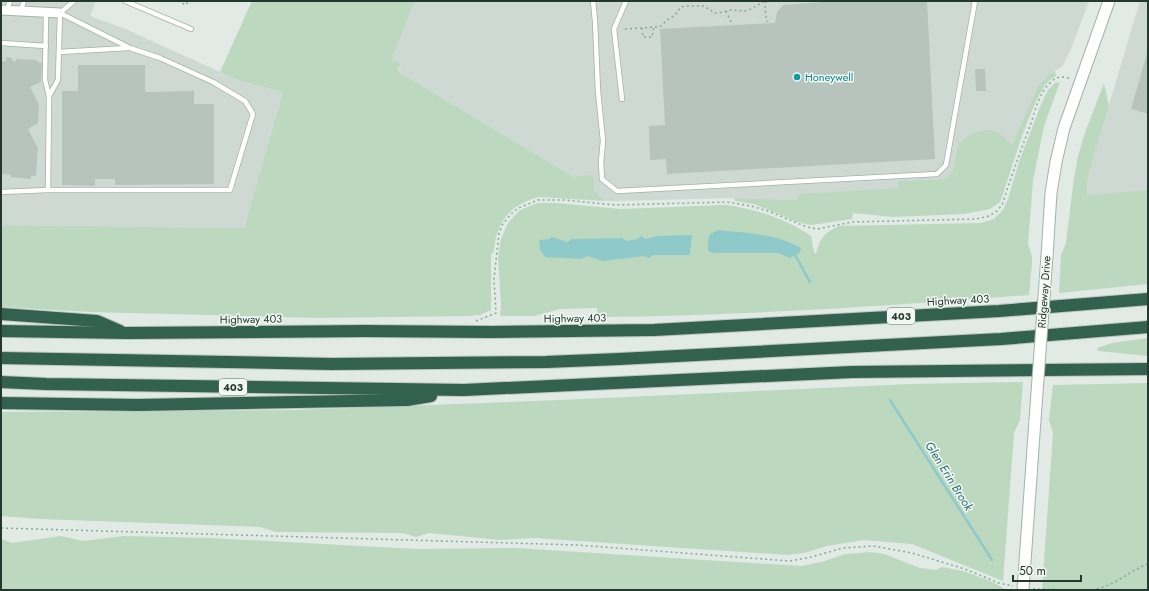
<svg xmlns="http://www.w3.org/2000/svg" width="1149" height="591" font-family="Jost,sans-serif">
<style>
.built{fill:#cfd9d3}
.green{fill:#bcd9bf}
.water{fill:#8fc9c9}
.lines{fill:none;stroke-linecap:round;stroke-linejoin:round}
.stream{stroke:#8fc9c9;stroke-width:2.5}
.building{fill:#b7c4bd}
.service-casing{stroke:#a4b1ab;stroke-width:6}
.minor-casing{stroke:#a4b1ab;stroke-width:11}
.tertiary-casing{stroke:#a4b1ab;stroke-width:13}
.motorway-casing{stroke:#bdc4c1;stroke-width:14}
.path{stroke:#85aa99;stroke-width:1.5;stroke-dasharray:2 3;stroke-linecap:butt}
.service{stroke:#fff;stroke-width:4.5}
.minor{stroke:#fff;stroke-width:9}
.tertiary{stroke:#fff;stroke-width:11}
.motorway{stroke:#336150;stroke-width:12}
.tertiary-bridge-casing{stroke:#a4b1ab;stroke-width:13;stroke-linecap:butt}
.tertiary-bridge{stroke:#fff;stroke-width:11}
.culture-dot{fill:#0f9aa8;stroke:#f1f7f3;stroke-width:1.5}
.labels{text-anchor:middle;stroke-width:3;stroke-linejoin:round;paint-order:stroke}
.shield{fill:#f1f7f3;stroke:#61726a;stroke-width:1}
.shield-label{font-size:10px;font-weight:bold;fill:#233930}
.culture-label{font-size:11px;fill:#0d838f;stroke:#f1f7f3;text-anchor:start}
.street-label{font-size:11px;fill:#233930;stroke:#f1f7f3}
.water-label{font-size:12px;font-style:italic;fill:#246d6e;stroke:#f1f7f3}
</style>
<rect width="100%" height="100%" fill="#e1eae5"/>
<g class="built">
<path d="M1,1H96L90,16L123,28L240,81L283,92L244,228L1,225Z"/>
<path d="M415,1H1089L1071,49L1062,67L1049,74L1038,86L1012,146L1005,138L960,144L954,168L949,177L945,179L898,181V188L796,200L734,198L615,201H605L594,190L397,71L401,66L392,59Z"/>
<path d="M1140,1H1148V190L1087,196L1088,175Z"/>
</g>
<g class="green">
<path d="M252,1H415L392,59L401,64L397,71L575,178L577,176L593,175L594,190L605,201L540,197C518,201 502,215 496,237C494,243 496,250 491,255V310L480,315L467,316L319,318L91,312L1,307V225L244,228L283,92L240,81L220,72Z"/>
<path d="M1055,71L1056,76C1050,79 1046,83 1043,88C1024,122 1013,166 1000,202L990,209L964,214L893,217L853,213L852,219L811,225L797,222L754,204L735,201L734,198L796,200L800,194L898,188V181L945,179C957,172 954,156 959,145C965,134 988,126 998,132C1004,136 1007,141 1012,145L1038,86L1049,74Z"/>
<path d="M1060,82L1044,126L1033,181L1028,244L1032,257V263L1029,295C885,306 741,316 597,317V308L560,309L535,316H500L501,305L498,257L501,239L508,223L520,210L538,203H555L621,209L726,205C756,209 786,219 811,236L814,252L816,254C821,237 823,234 839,226L981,223L994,219L1003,210L1008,199L1019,162L1040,107L1048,90L1055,83Z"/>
<path d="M1104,83L1109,106L1088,175L1087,195L1148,190V284L1059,293L1061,255L1066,243L1073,185L1078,156L1086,130Z"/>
<path d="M1148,338V356L1098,351L1097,348L1112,343Z"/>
<path d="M1023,382L1020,420L1014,433L1003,581L912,544L864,540L827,546L804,553L787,555L535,538L501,540L429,533L416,537L403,533L276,532L260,527L40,519L1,516V412L298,410L560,400L911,384Z"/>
<path d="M1148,383V590H1042L1053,433L1049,420L1053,385Z"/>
<path d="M61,536L83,541L124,536L210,538L417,549L516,548L801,566L822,562L845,554L871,552L884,554L920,568L936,570L942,567L963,571L993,582L1003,588V590H1V539L12,543Z"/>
</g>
<g class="water">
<path d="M719,230C746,233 777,234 801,248L800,252L790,258L778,253H713L708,251V241L710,234Z"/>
<path d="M692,235L690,255H653L650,258L645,257L644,256L603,261L587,256L581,259L545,257L540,249L539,240L549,239L552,237L567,242L572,239L622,238L627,241L638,239L641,236L645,239L658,236Z"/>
</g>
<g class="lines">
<g class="stream">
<path d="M794,253L810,282"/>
<path d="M890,400L992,560"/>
</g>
</g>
<g class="building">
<path d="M835,1H927L935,159L667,174L666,159L650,160L649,126L665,125L660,29L775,23L777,12L783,5Z"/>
<path d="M1148,50V114L1131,109Z"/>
<path d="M6,57L12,58V61H16V59L37,60V62L42,63L41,82L30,87L39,105L38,123L28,129L38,148L36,176H31V179L11,177V175L1,174V58H3L2,61H6Z"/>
<path d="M78,65H145V92L194,91V104H214V184L115,185V179H95V186L62,185V91H78Z"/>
<path d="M975,69H985L986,91H976Z"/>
</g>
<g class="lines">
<defs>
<g id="service">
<path d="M125,1L191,29"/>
<path d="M593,1L595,21L598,91L603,141L601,162L602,179L617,191L937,174L946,165L975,1"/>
<path d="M7,10L10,1"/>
<path d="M21,10L24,1"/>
<path d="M46,12L45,80L49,96L48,190"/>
<path d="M60,13L74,1"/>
<path d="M1,43L46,46"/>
<path d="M59,52L128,48"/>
<path d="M49,96L58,80L60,13"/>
<path d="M622,99L614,29L626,1"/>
<path d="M1,192L48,190H230L253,114L245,101L213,82L160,58L130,48L60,13"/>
</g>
<path id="minor" d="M1,10L60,13"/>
<g id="tertiary">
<path d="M1047,256L1051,193L1056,162L1064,128L1109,1"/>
<path d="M1023,590L1035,420"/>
</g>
<g id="motorway">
<path d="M1,314L97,321L120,331"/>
<path d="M1,331L127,333L365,331L491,332L654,330L999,311L1148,299"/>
<path d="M1,358L332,364L546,362L619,359L1001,339L1148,327"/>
<path d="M1,382L46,384L464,390L852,372L1148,369"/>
<path d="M1,403L138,405L407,400L431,396"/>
</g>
</defs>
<use href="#service" class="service-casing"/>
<use href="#minor" class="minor-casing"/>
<use href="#tertiary" class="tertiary-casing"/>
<use href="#motorway" class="motorway-casing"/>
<g class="path">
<path d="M178,1L186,5L188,1"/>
<path d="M766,1L765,9L767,22"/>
<path d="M726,11L732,24"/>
<path d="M642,28L643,37H652L654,27"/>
<path d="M625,29L656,27L661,26L666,21L675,15L681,7L686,6H704L715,13H719L731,10L745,11L749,10L765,1"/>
<path d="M476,321L496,313L494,279L499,233L502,225L511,214L518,208L538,200H564L615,205L727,202L751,206L768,211L807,227L817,229L852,222L976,219L989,216L997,211L1002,205C1011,178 1020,152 1030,126C1035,112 1039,92 1051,82C1057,76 1063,76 1071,79"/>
<path d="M1,528L577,545L790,561L811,557L843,548L873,546L912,553L965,569L999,583L1013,586"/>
<path d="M1033,589L1071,590"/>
<path d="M1092,590C1113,587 1129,571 1148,564"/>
</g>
<use href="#service" class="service"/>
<use href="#minor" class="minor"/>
<use href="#tertiary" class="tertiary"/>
<use href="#motorway" class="motorway"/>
<defs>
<path id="tertiary-bridge" d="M1035,420L1047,256"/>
</defs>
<use href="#tertiary-bridge" class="tertiary-bridge-casing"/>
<use href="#tertiary-bridge" class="tertiary-bridge"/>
</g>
<circle class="culture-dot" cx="797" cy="77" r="4"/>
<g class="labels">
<g class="shield">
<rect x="887" y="308" width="28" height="16" rx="3"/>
<rect x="219" y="379" width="28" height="16" rx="3"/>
</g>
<g class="shield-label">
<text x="901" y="320">403</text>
<text x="233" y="391">403</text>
</g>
<g class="culture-label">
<text x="805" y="81">Honeywell</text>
</g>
<g class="street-label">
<text transform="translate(1044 292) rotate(-86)" y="4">Ridgeway Drive</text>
<text transform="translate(958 300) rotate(-3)" y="4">Highway 403</text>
<text transform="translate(575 318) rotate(-1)" y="4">Highway 403</text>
<text transform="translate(251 319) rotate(-1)" y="4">Highway 403</text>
</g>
<g class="water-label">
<text transform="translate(949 476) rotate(58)" y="4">Glen Erin Brook</text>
</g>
</g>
<rect width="1149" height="591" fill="none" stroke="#233930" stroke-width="4"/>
<path d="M1013 575v6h68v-6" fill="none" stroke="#233930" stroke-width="2"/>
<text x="1019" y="575" font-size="12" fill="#233930" stroke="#f1f7f3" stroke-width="3" paint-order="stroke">50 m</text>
</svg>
